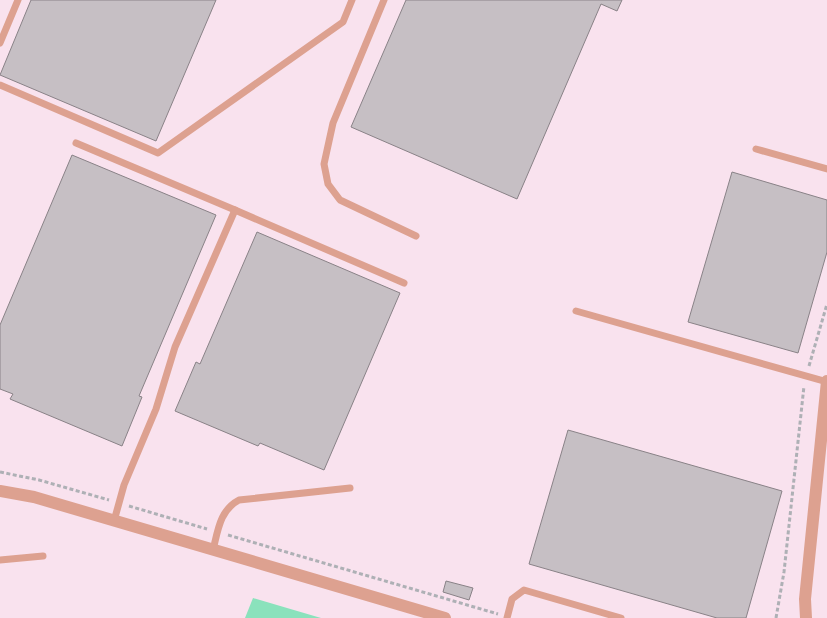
<svg xmlns="http://www.w3.org/2000/svg" width="827" height="618" font-family="'IBM Plex Serif',serif">
<style>
.industrial{fill:#f9e2ee}
.green{fill:#8ae2bc}
.building{fill:#c6bfc4;stroke:#898287}
.lines{fill:none;stroke-linecap:round;stroke-linejoin:round}
.path{stroke:#aeb0b5;stroke-width:3;stroke-dasharray:4 2.5;stroke-linecap:butt}
.lane{stroke:#dda190;stroke-width:7}
.street{stroke:#dda190;stroke-width:12}
</style>
<rect width="100%" height="100%" fill="#f0f3fa"/>
<rect class="industrial" x="0" y="0" width="827" height="618"/>
<path class="green" d="M253,598L321,618H245Z"/>
<g class="building">
<path d="M31,0H216L156,141L0,75Z"/>
<path d="M406,0H622L617,11L601,4L517,199L351,127Z"/>
<path d="M72,155L216,215L139,396L142,397L122,446L10,399L13,394L0,389V325Z"/>
<path d="M732,172L827,200V252L798,353L688,322Z"/>
<path d="M257,232L400,293L324,470L260,443L258,446L175,411L196,362L200,364Z"/>
<path d="M568,430L782,491L746,618H717L529,564Z"/>
<path d="M446,581L473,588L469,600L443,592Z"/>
</g>
<g class="lines">
<g class="path">
<path d="M809,366L827,304"/>
<path d="M0,472L39,480L109,500"/>
<path d="M129,506L207,529"/>
<path d="M228,535L498,614"/>
<path d="M776,618L784,572L804,386"/>
</g>
<g class="lane">
<path d="M384,0L333,123L324,164L328,184L340,200L416,236"/>
<path d="M0,43L18,0"/>
<path d="M0,85L158,153L343,22L352,0"/>
<path d="M76,143L235,210"/>
<path d="M756,149L827,169"/>
<path d="M576,311L827,382"/>
<path d="M114,521L124,485L156,409L175,347L235,210L404,283"/>
<path d="M213,550C218,530 220,510 239,500L350,488"/>
<path d="M0,560L43,556"/>
<path d="M507,618L512,599L524,590L621,618"/>
</g>
<g class="street">
<path d="M0,491L34,497L445,618"/>
<path d="M806,618L805,599L827,381"/>
</g>
</g>
</svg>
